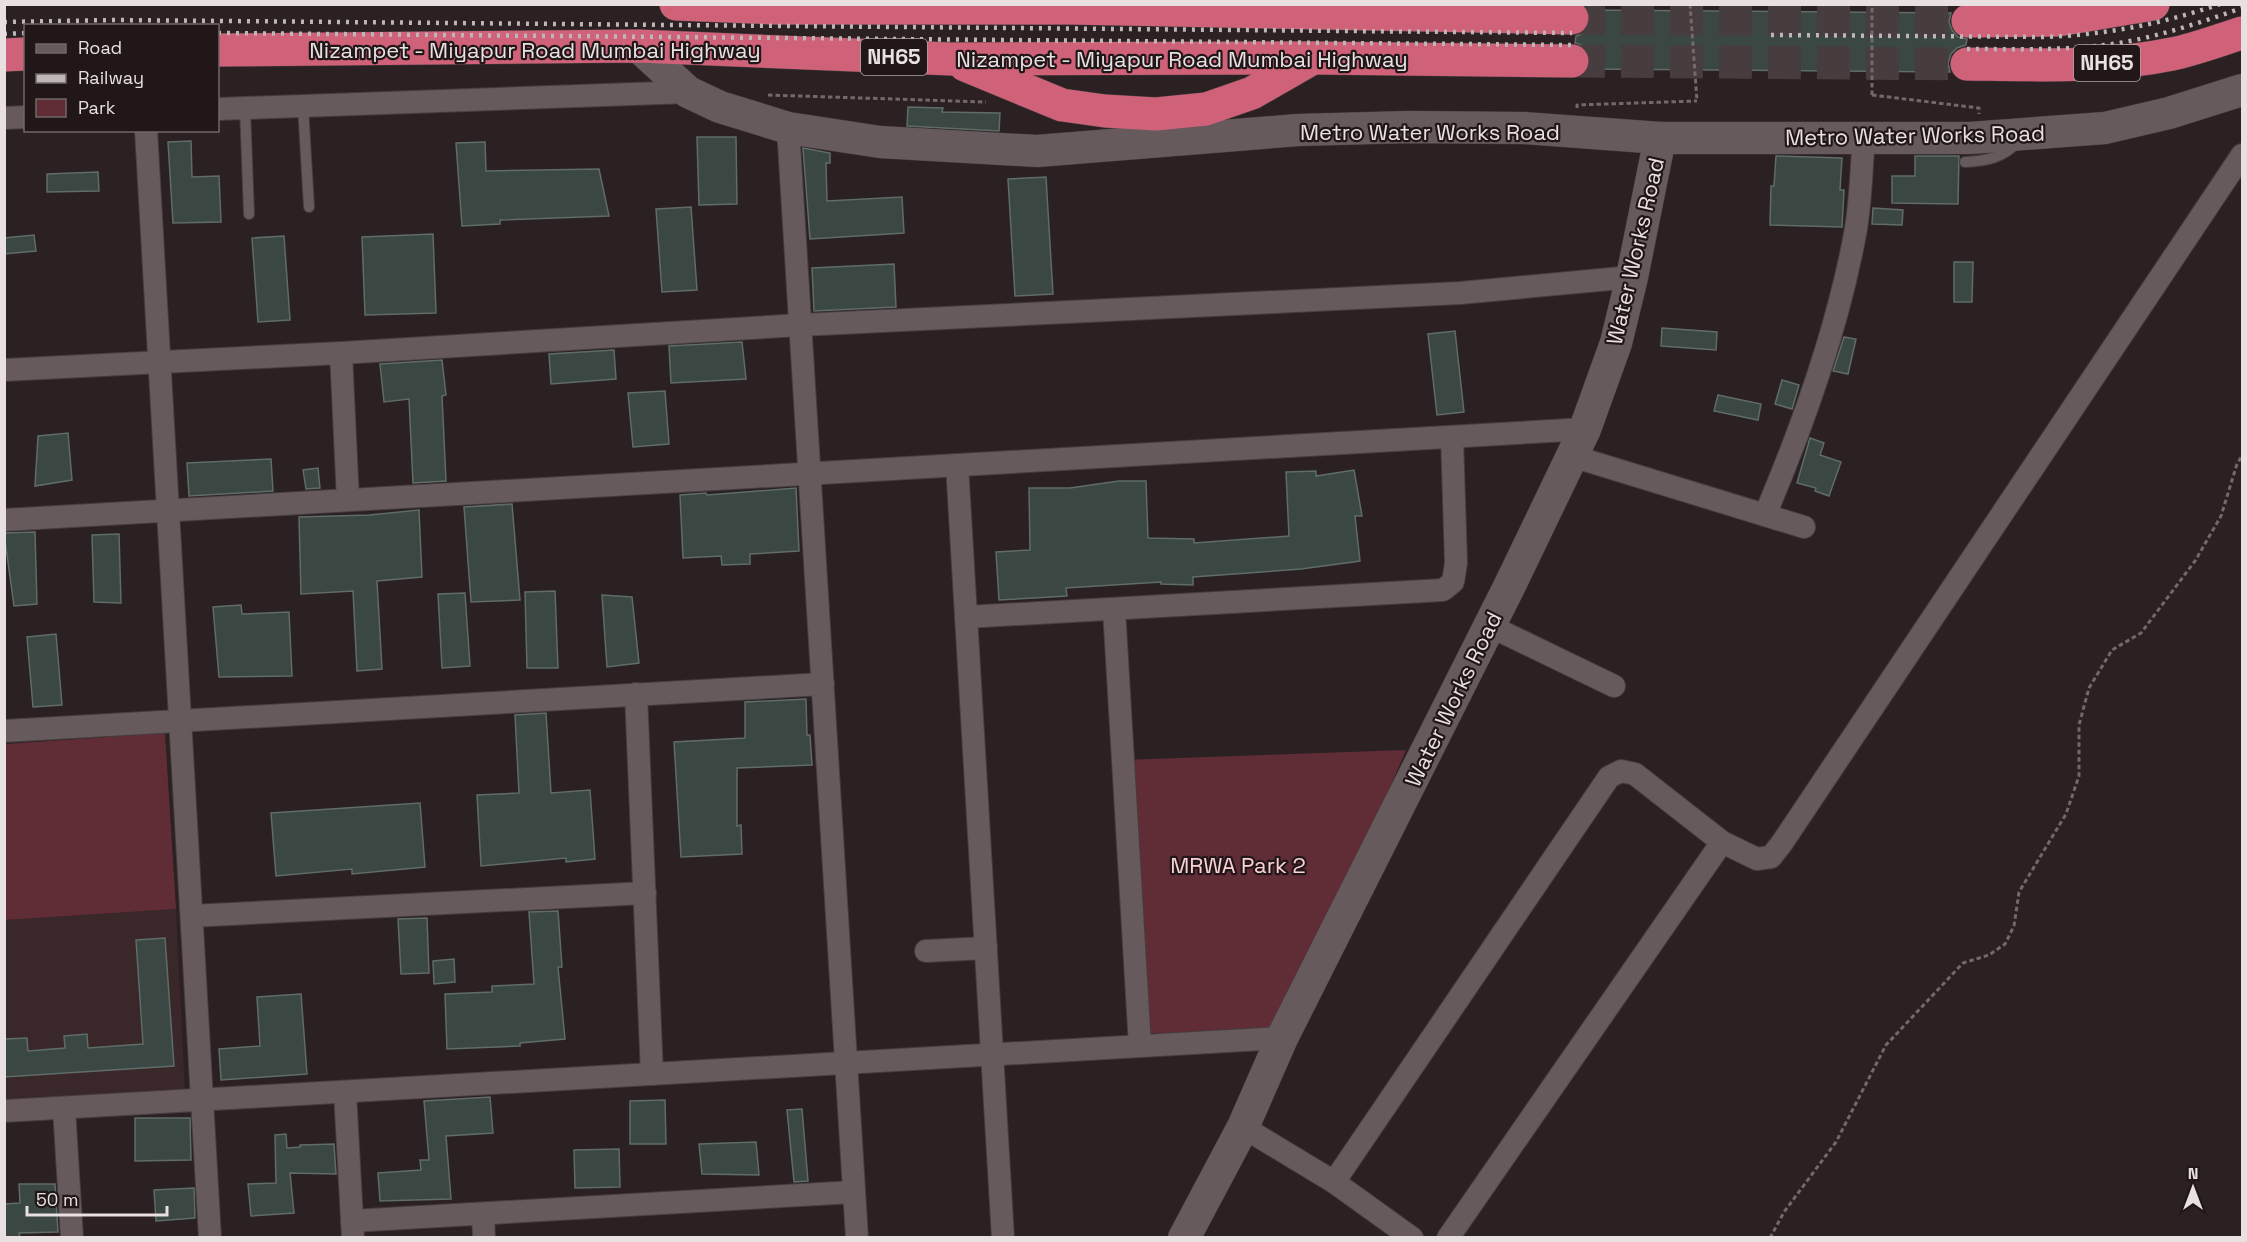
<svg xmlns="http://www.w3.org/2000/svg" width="2247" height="1242" font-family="'Space Grotesk',sans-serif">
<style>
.built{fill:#39272a}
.green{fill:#602d37}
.building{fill:#3a4743;stroke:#5f6c68;stroke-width:1.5}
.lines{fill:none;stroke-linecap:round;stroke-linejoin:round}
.highway-tunnel{stroke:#473d3f;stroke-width:33;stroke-dasharray:33 16;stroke-linecap:butt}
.lane-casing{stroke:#463d3e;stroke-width:12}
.street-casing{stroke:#463d3e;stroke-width:24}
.secondary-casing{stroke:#463d3e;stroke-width:33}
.highway-casing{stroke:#463d3e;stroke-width:34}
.path{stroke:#73696b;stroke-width:3;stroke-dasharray:4.5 3;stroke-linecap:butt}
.lane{stroke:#675a5c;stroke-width:10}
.street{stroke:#675a5c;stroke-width:22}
.secondary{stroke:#675a5c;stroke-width:32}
.highway{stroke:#cf6179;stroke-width:33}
.rail{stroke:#bfb6b8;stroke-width:4.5;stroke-dasharray:3 6;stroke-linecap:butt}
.path-bridge{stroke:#73696b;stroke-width:3;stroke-dasharray:4.5 3;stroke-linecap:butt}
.labels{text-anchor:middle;stroke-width:4.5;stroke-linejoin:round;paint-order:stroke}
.shield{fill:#211718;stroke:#aca4a5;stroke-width:1.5}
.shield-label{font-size:21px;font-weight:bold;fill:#e8e0e1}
.street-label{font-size:22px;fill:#e8e0e1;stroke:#211718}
.park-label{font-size:22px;fill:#fcd1d7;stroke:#211718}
</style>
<rect width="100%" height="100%" fill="#2b2022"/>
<path class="built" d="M176,909L185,1092L5,1102V920Z"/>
<g class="green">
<path d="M165,733L176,909L5,920V744Z"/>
<path d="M1406,750L1284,1033H1139L1123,760Z"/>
</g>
<g class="building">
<path d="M1589,10L1951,13L1949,22L1952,30L1958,37L1967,39L1966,45L1957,48L1951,54L1948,63L1950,72L1589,69L1591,61L1589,52L1582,45L1575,43L1576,36L1582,34L1588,27L1591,19Z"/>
<path d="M908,107L943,108L942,112L1000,113L999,131L907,126Z"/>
<path d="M697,137H736L737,204L699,205Z"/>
<path d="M191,141L192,177L219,176L221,222L173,223L168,142Z"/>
<path d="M485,142L486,171L599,169L609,216L500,220V224L462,226L456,143Z"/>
<path d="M803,148L830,153V163H826L827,201L902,197L904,233L810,239Z"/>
<path d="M1776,156L1842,158L1840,190H1844L1842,227L1770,225L1771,186H1774Z"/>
<path d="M1915,156H1959L1958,204L1892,203V176H1915Z"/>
<path d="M98,172L99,191L47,192V174Z"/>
<path d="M1046,177L1053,294L1015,296L1008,179Z"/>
<path d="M691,207L697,290L662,292L656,209Z"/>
<path d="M1873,208L1903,210L1902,225L1872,224Z"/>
<path d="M433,234L436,313L365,315L362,237Z"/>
<path d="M34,235L36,251L4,254V238Z"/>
<path d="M284,236L290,320L258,322L252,238Z"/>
<path d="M1954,262H1973L1972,302H1954Z"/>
<path d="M894,264L896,307L814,311L812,268Z"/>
<path d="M1662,328L1717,332L1716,350L1661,346Z"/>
<path d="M1455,331L1464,412L1437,415L1428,334Z"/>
<path d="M1844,337L1856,339L1848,374L1833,371Z"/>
<path d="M742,342L746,379L671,383L669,346Z"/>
<path d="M614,350L616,379L551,384L549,354Z"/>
<path d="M442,360L446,395L442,396L446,481L413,483L409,399L384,402L380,364Z"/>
<path d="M1782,380L1799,385L1792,409L1775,404Z"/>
<path d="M665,391L669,444L633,447L628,393Z"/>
<path d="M1718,395L1761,404L1758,420L1714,411Z"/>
<path d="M68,433L72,480L35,486L38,436Z"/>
<path d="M1810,438L1824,443L1820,455L1841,462L1829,496L1815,491L1816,488L1797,483Z"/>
<path d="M271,459L273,491L189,496L187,463Z"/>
<path d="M318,468L320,488L306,489L303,470Z"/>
<path d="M1354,470L1362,516H1355L1360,561L1301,569L1193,577V585L1161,584V582L1066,588L1067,596L999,600L996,552L1030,550L1029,488H1070L1119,481H1146L1148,538L1194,539V543L1289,536L1286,472L1316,471V476Z"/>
<path d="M796,488L799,551L750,554V564L722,565L721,556L683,558L680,495L706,493L707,495Z"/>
<path d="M512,504L520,600L471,602L464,507Z"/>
<path d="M419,510L422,577L377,581L382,669L357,671L353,591L301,594L299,517L369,515Z"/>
<path d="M35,532L37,604L14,606L4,533Z"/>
<path d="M119,534L121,603L94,602L92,535Z"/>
<path d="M555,591L558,668H527L525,592Z"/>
<path d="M465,593L470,666L442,668L438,594Z"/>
<path d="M602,595L632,597L639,663L607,667Z"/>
<path d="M241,605L242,614L289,612L292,676L219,677L213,607Z"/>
<path d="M56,634L62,705L33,707L27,637Z"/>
<path d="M806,699L807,735H810L812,765L737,768V826L741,825L742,854L681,857L674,742L745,738V702Z"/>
<path d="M546,713L551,793L590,790L595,859L566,862V858L481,866L477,795L519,793L515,715Z"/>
<path d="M420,803L425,867L352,874V869L276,876L271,813Z"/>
<path d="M558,911L562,967H558L565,1039L520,1043V1046L447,1049L445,994L492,992V986L534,984L529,912Z"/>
<path d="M427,918L429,973L401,974L398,919Z"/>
<path d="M165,938L174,1066L4,1077L5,1039L27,1038L28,1051L65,1048L64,1036L87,1034L88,1048L143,1044L136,940Z"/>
<path d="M454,959L455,982L434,984L433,961Z"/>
<path d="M301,994L307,1074L221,1080L219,1049L260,1046L257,997Z"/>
<path d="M490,1097L493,1133L446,1136L451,1199L380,1201L378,1173L421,1170L420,1160H429L424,1101Z"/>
<path d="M665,1100L666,1144H630V1101Z"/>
<path d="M802,1109L808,1181L794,1182L787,1110Z"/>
<path d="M135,1118H190L191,1160L135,1161Z"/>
<path d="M286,1134L287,1148L300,1147V1145L334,1144L336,1174L290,1173L294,1213L251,1216L248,1184L276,1183L275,1135Z"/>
<path d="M756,1142L759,1175L702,1174L699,1144Z"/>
<path d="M619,1149L620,1187L575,1188L574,1150Z"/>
<path d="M19,1184H55L58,1232L19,1233L20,1237H4V1204L20,1203Z"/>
<path d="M194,1188L195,1218L156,1221L154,1190Z"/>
</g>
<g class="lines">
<g class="highway-tunnel">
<path d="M1572,18L1968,21"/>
<path d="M1572,61L1967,64"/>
</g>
<defs>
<g id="lane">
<path d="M303,106L309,207"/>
<path d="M245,108L249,214"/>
<path d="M1965,162C1986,161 2004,158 2018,141"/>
</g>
<g id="street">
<path d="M218,109L688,92"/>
<path d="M4,118L26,117"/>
<path d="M788,128L857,1238"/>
<path d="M146,130L210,1238"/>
<path d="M341,353L348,500"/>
<path d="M4,370L341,353L800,325L1460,293L1632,277"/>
<path d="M1572,456L1804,527"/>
<path d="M957,465L1003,1238"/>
<path d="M1765,515C1802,428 1838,326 1855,234C1861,203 1861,170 1864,138"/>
<path d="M4,520L1585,429"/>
<path d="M1114,609L1140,1046"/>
<path d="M966,617L1443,590L1453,582L1456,563L1452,437"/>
<path d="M1490,626L1614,686"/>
<path d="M636,694L652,1074"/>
<path d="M4,731L823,684"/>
<path d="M192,916L645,893"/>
<path d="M926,951L986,948"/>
<path d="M345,1092L353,1238"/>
<path d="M64,1108L72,1238"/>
<path d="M4,1111L1282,1038"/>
<path d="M1243,1127L1334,1182L1412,1238"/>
<path d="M1334,1182L1609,777L1621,771L1635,774L1722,842L1757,859L1771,857L1782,843L2242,155"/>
<path d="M483,1214L484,1238"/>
<path d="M352,1221L854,1192"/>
<path d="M1448,1238L1722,842"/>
</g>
<g id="secondary">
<path d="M638,46L688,92L720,107L788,128L880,142L1037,151L1298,130L1409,127L1523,128L1660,138H1970L2105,128L2169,113L2242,90"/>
<path d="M1184,1238L1243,1127L1282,1038L1510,585L1585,429L1616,343L1632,277L1660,138"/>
</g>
<g id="highway">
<path d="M676,4L776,8H1069L1572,18"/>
<path d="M1968,21L2058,20L2153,4"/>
<path d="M218,50L638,46L951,59L1315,58L1572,61"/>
<path d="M4,55L26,54"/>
<path d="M1967,64C2035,65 2105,68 2172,54C2196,49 2219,40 2242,33"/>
<path d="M965,65L1062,105L1105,111L1156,114L1206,109L1252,93L1313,58"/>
</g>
</defs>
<use href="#lane" class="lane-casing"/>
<use href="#street" class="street-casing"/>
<use href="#secondary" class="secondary-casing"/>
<use href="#highway" class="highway-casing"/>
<g class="path">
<path d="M768,95L986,102"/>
<path d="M1872,95L1979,108V114"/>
<path d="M1577,108V105L1697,101"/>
<path d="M1770,1238L1784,1212L1836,1142L1886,1045L1963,963L1989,955L2005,944L2014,926L2019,892L2066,814L2079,776V725L2089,688L2112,650L2141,633L2195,561L2221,516L2237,464L2242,456"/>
</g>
<use href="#lane" class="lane"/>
<use href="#street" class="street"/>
<use href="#secondary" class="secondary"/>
<use href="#highway" class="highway"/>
<g class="rail">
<path d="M4,22L114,20L1572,33"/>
<path d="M218,33L1572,45"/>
<path d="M4,34L26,33"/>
<path d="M1771,35L2043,37C2105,35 2162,24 2220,4"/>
<path d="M1967,49C2017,49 2069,51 2119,43C2161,36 2202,22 2242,8"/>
</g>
<g class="path-bridge">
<path d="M1690,4L1697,101"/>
<path d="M1872,95V4"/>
</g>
</g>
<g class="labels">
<g class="shield">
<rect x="861" y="39" width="66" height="36" rx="4.5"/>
<rect x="2074" y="45" width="66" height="36" rx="4.5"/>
</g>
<g class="shield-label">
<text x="894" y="64">NH65</text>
<text x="2107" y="70">NH65</text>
</g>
<g class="street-label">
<text x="535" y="58">Nizampet - Miyapur Road Mumbai Highway</text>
<text x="1182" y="67">Nizampet - Miyapur Road Mumbai Highway</text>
<text x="1430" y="140">Metro Water Works Road</text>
<text transform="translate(1915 135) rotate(-1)" y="8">Metro Water Works Road</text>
<text transform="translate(1635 251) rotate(-77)" y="8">Water Works Road</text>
<text transform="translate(1453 699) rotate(-64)" y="8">Water Works Road</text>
</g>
<g class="park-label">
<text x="1238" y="873">MRWA Park 2</text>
</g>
</g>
<rect width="2247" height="1242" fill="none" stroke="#e8e0e1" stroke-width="12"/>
<rect x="24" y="24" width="195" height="108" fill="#211718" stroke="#716768" stroke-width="1.5"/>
<rect x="36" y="44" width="30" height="9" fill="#675a5c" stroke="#716768" stroke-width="1.5"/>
<text x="78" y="54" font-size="18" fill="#e8e0e1">Road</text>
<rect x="36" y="74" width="30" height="9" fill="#bfb6b8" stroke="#716768" stroke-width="1.5"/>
<text x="78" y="84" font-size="18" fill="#e8e0e1">Railway</text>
<rect x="36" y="99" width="30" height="18" fill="#602d37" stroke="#716768" stroke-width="1.5"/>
<text x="78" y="114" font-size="18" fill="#e8e0e1">Park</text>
<g transform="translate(2193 1188)" stroke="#211718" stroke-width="4.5" paint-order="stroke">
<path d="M0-4.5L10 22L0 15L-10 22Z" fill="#e8e0e1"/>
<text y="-9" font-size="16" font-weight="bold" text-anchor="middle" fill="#e8e0e1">N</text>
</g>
<path d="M27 1206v9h140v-9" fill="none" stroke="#e8e0e1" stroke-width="3"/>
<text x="36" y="1206" font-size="18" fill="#e8e0e1" stroke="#211718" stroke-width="4.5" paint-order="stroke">50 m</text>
</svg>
